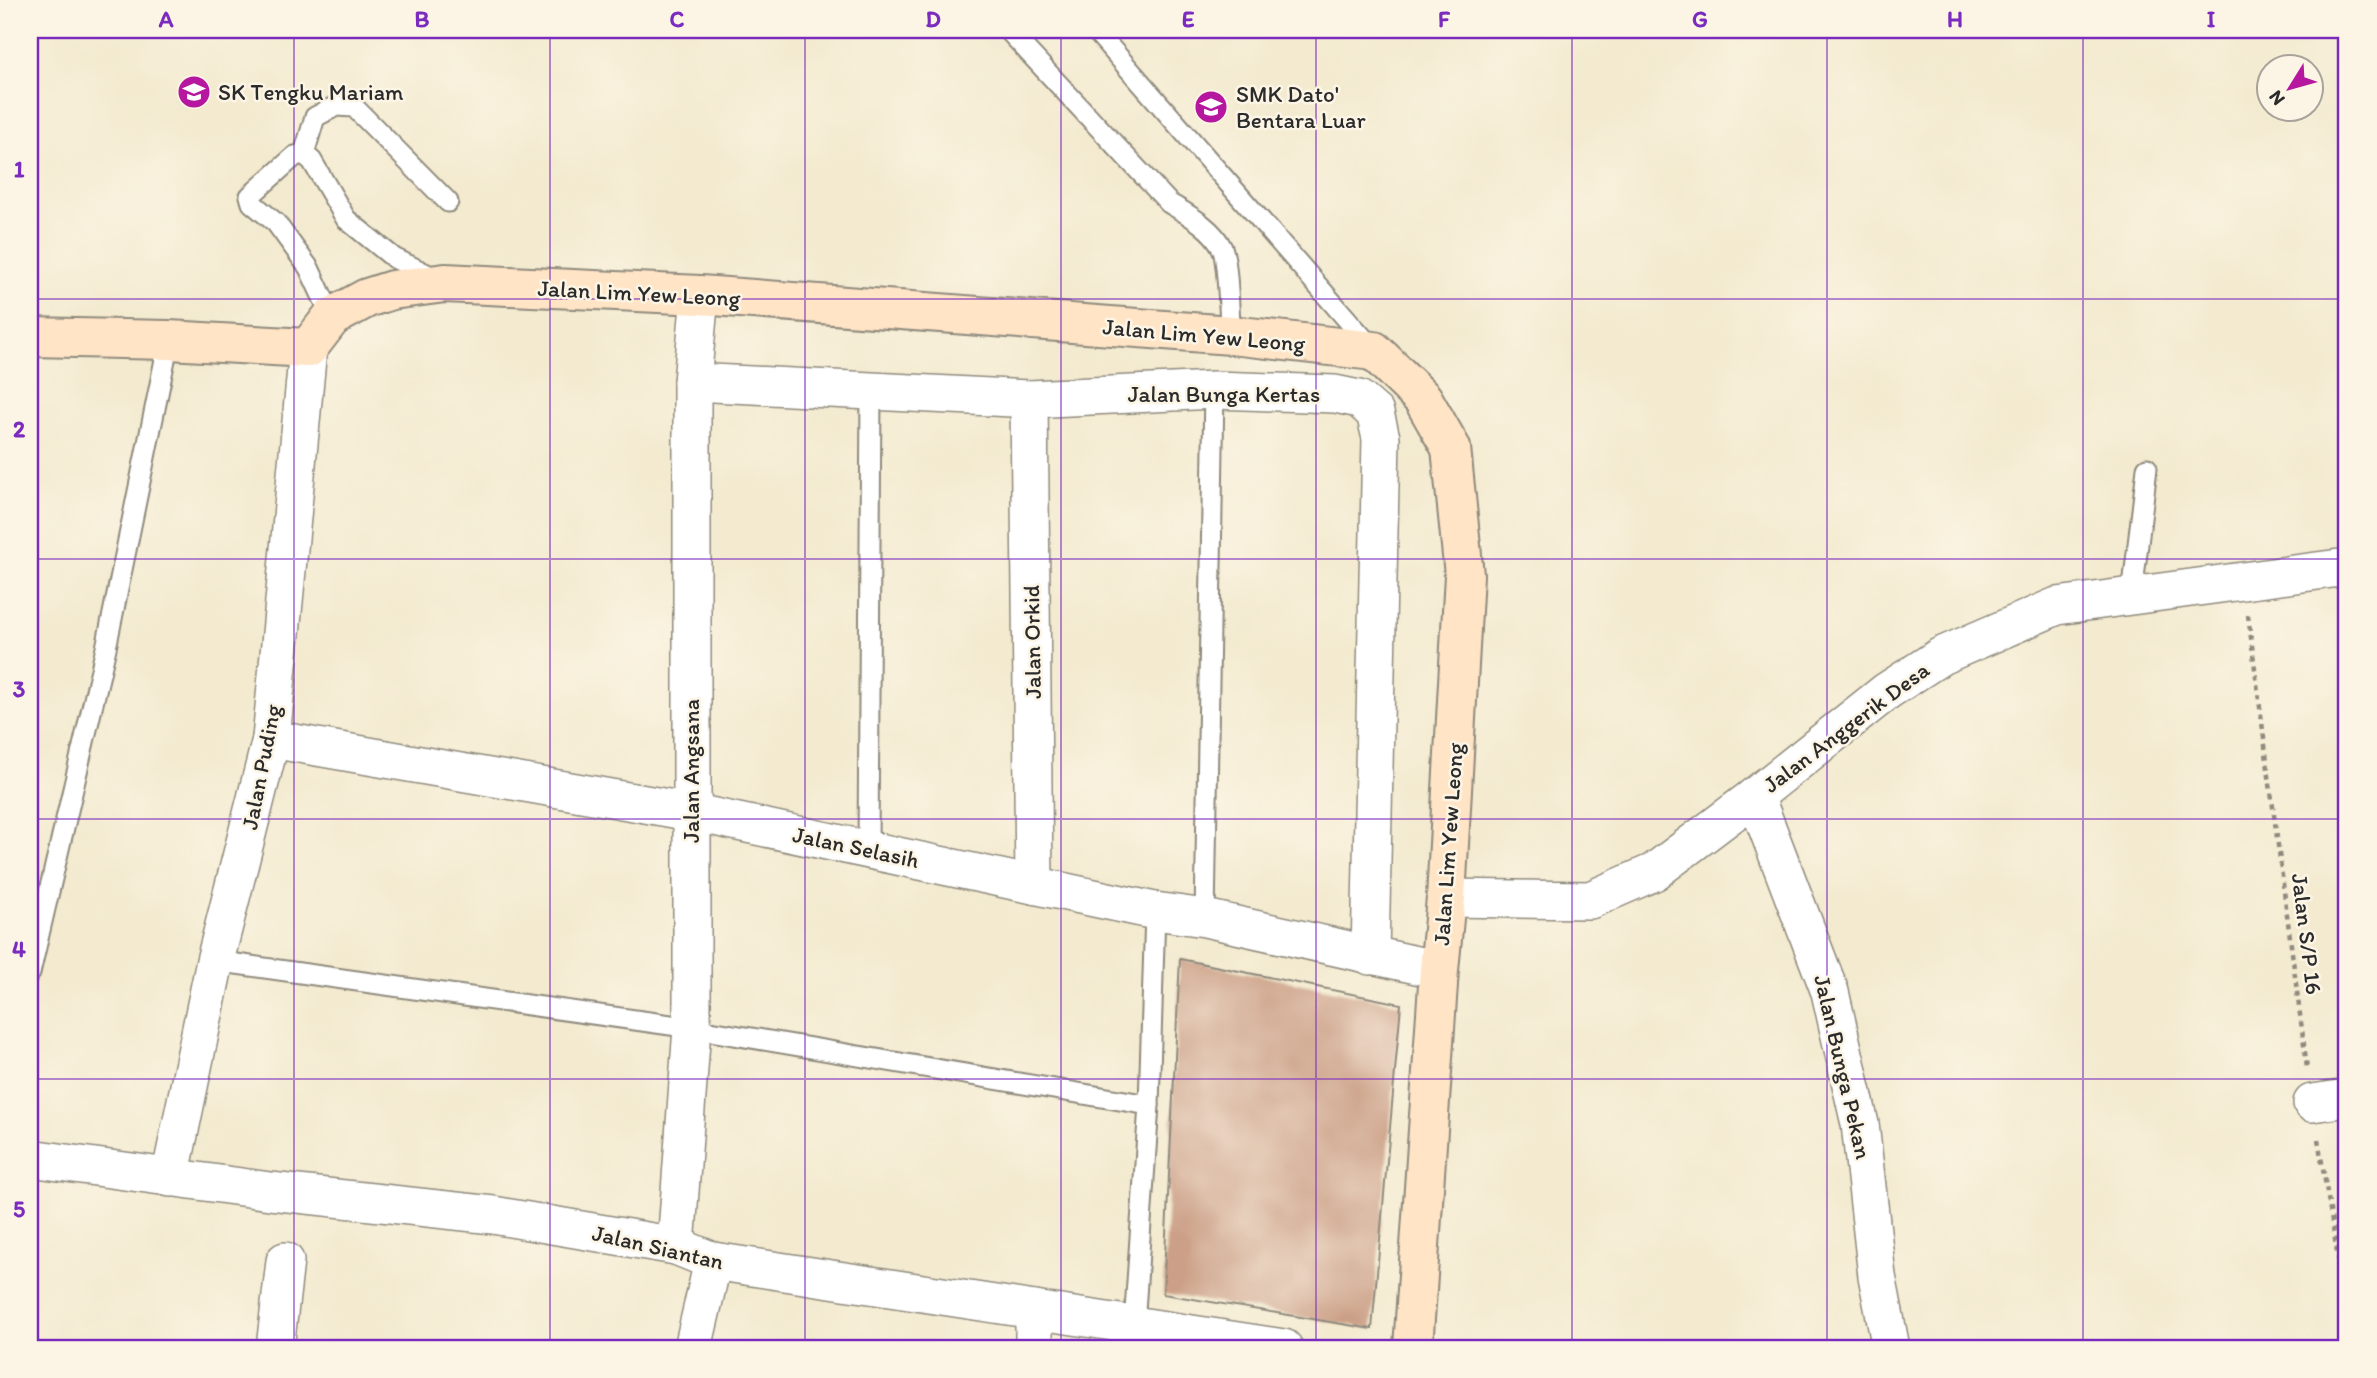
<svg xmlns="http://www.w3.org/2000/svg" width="2377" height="1378" font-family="Itim,sans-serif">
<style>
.building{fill:#cca088}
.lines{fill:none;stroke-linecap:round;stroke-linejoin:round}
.lane-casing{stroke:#8f8a7d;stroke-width:23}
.street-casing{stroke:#8f8a7d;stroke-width:40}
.secondary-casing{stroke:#8f8a7d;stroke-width:42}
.path{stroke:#8f8a7d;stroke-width:4.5;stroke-dasharray:5 5;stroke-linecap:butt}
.lane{stroke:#fff;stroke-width:19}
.street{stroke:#fff;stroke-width:37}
.secondary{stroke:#ffe4c6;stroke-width:38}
.grid{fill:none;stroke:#7b2cbf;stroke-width:2;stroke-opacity:0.55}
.labels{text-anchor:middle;stroke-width:5;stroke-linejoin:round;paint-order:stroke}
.poi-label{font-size:23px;fill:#2b2b2b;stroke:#fcf5e5;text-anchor:start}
.street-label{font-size:23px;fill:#2b2b2b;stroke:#fcf5e5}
.neatline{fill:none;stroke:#7b2cbf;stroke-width:2.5}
.grid-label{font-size:23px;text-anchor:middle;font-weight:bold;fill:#7b2cbf}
</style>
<rect width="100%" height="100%" fill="#fcf5e5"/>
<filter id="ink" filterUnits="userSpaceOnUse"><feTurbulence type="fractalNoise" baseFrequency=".0143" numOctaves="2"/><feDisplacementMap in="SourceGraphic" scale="14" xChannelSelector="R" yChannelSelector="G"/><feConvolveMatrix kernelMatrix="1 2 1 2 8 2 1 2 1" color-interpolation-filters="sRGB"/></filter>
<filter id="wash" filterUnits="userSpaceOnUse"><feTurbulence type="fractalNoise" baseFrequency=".00686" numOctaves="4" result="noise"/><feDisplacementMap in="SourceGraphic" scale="28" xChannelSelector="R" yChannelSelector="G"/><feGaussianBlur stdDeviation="1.57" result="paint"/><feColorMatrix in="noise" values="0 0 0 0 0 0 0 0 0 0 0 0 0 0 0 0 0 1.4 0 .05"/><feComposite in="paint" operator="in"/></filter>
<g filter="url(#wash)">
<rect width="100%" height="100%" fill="#f3eacf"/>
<g id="blocks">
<path class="building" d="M1180,959L1401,1004L1372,1329L1163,1294Z"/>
</g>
</g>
<g filter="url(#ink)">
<use href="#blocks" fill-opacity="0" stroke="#8f8a7d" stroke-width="2"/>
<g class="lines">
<defs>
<g id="lane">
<path d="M1008,30L1169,203C1187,214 1213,228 1222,248C1228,260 1229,318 1231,335"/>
<path d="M1095,30L1372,348"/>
<path d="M304,154L295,156L250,196L252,203L276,223L309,268L332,317"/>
<path d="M304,154L315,117L336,106L354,107L448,202"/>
<path d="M304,154L312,161L346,219L394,258L435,278"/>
<path d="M2132,595L2147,468"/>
<path d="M868,849L871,391"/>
<path d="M1205,918L1214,390"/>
<path d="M215,961L692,1028L1149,1105"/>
<path d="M30,973L106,648L169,340"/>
<path d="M1134,1326L1149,1105L1155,911"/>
</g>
<g id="street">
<path d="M692,382L1029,399L1214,390L1335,394L1359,399L1375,413L1381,438L1370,956"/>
<path d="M1029,399L1034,885"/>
<path d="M271,739L691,812L1155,911L1205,918L1439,970"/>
<path d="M1755,796L1830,992L1860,1124L1877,1276L1891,1348"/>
<path d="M1446,898L1590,900L1654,872L1755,796L1887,691L1941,656L2057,606L2347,567"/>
<path d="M2312,1103L2347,1098"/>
<path d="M30,1158L270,1191L493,1215L676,1246L713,1261L1284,1348"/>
<path d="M170,1178L215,961L271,739L308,348"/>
<path d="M676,1246L692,1028V382L700,295"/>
<path d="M1034,1310V1348"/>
<path d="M275,1348L285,1261"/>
<path d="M693,1348L713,1261"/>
</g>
<path id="secondary" d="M30,337L169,340L308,348L332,317L367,298L392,290L445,283L700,295L1231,335L1374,351L1423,399L1451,448L1464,575L1446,898L1439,970L1413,1348"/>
</defs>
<use href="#lane" class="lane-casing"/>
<use href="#street" class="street-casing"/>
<use href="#secondary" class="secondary-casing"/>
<g class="path">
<path d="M2248,615L2307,1068"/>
<path d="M2318,1139L2347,1311"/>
</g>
<use href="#lane" class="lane"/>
<use href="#street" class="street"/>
<use href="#secondary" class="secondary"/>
</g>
</g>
<path class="grid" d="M294,30V1348M550,30V1348M805,30V1348M1061,30V1348M1316,30V1348M1572,30V1348M1827,30V1348M2083,30V1348M30,299H2347M30,559H2347M30,819H2347M30,1079H2347"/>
<defs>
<symbol id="school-disc" viewBox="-11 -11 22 22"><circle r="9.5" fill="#b5179e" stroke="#fcf5e5"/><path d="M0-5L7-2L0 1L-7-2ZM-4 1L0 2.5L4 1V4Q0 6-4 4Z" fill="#fff"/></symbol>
</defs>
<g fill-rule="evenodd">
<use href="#school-disc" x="175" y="73" width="38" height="38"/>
<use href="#school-disc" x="1192" y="88" width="38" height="38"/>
</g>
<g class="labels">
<g class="poi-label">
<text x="218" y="100">SK Tengku Mariam</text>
<text x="1236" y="102">SMK Dato'<tspan x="1236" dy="26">Bentara Luar</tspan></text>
</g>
<g class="street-label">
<text transform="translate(639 293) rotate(3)" y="8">Jalan Lim Yew Leong</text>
<text transform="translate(1204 335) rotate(5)" y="8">Jalan Lim Yew Leong</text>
<text x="1224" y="402">Jalan Bunga Kertas</text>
<text transform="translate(1032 642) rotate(-91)" y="8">Jalan Orkid</text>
<text transform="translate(1846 727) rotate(-37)" y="8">Jalan Anggerik Desa</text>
<text transform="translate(261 767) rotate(-79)" y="8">Jalan Puding</text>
<text transform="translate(691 771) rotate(-90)" y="8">Jalan Angsana</text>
<text transform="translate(1448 844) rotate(-86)" y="8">Jalan Lim Yew Leong</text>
<text transform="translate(856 847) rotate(12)" y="8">Jalan Selasih</text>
<text transform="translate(2307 934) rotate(83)" y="8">Jalan S/P 16</text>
<text transform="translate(1843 1067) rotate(77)" y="8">Jalan Bunga Pekan</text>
<text transform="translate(658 1247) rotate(13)" y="8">Jalan Siantan</text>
</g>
</g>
<rect width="2377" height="1378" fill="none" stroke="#fcf5e5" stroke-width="77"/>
<g transform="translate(2290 88) rotate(233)"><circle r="33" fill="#fcf5e5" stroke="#a8a49b" stroke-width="2"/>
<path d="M0-5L12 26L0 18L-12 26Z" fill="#b5179e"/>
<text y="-10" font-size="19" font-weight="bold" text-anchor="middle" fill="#2b2b2b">N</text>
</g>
<rect x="38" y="38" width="2300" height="1302" class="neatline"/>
<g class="grid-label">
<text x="166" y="27">A</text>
<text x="422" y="27">B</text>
<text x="677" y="27">C</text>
<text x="933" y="27">D</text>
<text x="1188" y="27">E</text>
<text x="1444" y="27">F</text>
<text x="1700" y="27">G</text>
<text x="1955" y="27">H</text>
<text x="2211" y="27">I</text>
<text x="19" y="177">1</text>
<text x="19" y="437">2</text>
<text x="19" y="697">3</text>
<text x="19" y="957">4</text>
<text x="19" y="1217">5</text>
</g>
</svg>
